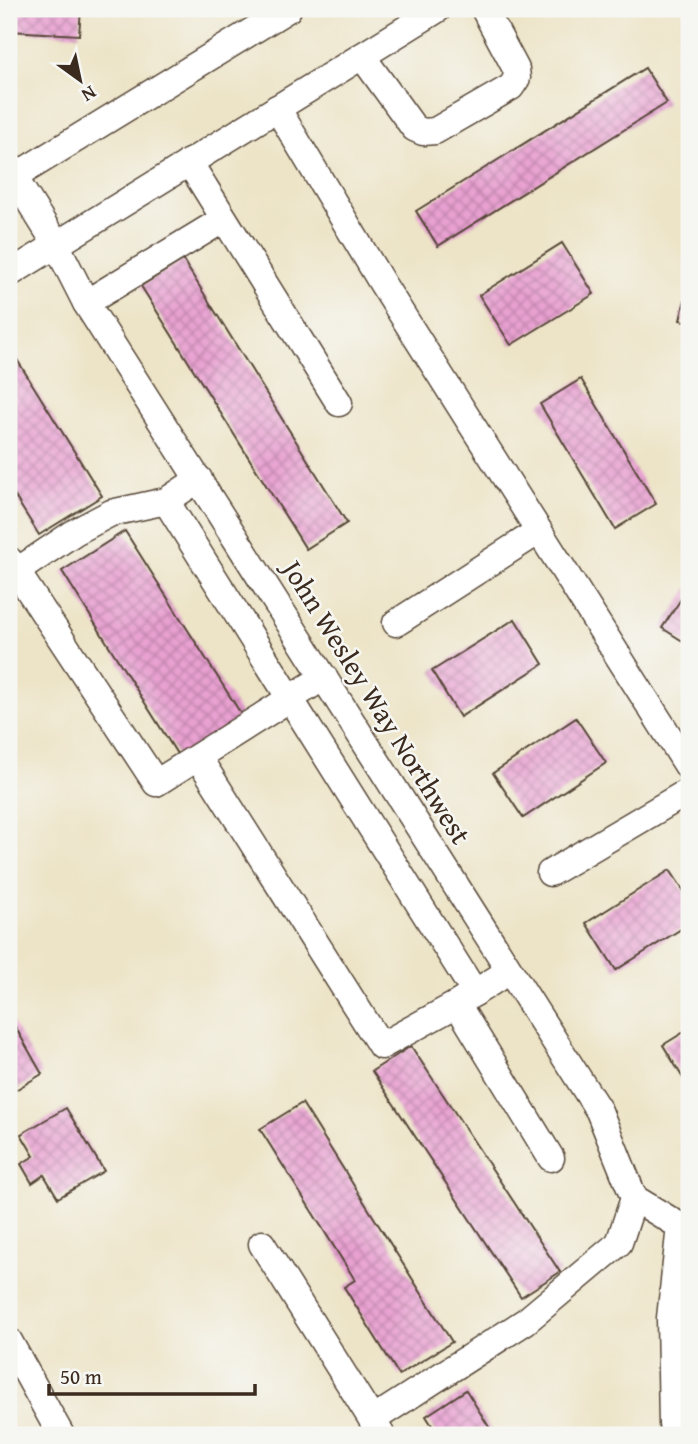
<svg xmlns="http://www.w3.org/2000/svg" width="698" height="1444" font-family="'Gentium Book Plus',serif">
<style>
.building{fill:url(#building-cross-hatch)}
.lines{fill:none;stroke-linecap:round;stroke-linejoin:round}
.minor-casing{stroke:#564637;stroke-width:29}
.minor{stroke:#fff;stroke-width:26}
.labels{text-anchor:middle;stroke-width:5;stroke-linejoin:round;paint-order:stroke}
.street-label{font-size:28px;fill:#3b2a1e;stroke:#f6f6f2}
</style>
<defs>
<pattern id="building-cross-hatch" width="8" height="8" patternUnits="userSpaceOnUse" patternTransform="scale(1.75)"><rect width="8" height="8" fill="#e9a1d2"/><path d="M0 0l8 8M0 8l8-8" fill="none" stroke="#be83aa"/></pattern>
</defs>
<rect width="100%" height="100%" fill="#f6f6f2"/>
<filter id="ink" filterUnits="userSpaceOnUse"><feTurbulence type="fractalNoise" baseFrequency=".0143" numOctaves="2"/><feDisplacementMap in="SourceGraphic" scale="14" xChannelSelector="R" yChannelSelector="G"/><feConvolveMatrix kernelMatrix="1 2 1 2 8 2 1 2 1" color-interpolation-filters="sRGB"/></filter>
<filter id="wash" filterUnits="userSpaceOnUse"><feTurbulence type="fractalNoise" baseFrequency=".00686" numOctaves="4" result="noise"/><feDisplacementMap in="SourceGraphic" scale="28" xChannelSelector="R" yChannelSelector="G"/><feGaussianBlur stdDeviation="1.57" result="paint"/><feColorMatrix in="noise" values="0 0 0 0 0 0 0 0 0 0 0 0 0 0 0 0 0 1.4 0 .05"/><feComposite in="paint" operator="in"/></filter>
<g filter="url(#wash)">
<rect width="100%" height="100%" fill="#ede4c7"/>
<g id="blocks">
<g class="building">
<path d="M9,9H81L79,35L9,31Z"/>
<path d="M645,68L667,103L438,246L416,211Z"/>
<path d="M562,243L594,294L511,345L479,295Z"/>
<path d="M183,260L347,523L306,549L141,286Z"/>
<path d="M688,288H689V322L680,320Z"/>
<path d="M11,350L102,496L39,535L9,487V352Z"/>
<path d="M581,379L656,504L615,529L540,404Z"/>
<path d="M125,531L243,717L179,757L62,571Z"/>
<path d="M689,587V645L662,628Z"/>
<path d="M515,619L543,664L460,717L432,671Z"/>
<path d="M576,718L606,763L523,818L493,773Z"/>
<path d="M670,870L689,899V924L616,970L586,923Z"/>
<path d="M9,1016L42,1074L9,1094Z"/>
<path d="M689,1029V1088L663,1045Z"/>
<path d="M411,1046L560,1272L521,1297L372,1071Z"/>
<path d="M302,1103L452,1342L399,1375L344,1287L355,1280L260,1129Z"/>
<path d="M66,1108L104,1171L58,1198L44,1175L32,1183L21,1164L34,1156L21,1134Z"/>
<path d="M466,1390L494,1435H438L426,1416Z"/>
</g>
</g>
</g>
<g filter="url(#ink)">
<use href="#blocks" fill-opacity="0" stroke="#564637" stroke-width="2"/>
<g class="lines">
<defs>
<g id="minor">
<path d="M362,56L414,128L423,132L435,131L511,87L517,78L516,69L484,9"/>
<path d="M277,108L382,283L689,768"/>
<path d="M189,162L339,403"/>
<path d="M9,169L56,244L86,303L599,1111L634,1198"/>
<path d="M14,177L288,9"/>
<path d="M9,274L438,9"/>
<path d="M86,303L224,219"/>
<path d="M199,479L166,501L475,993"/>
<path d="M9,560L156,783L324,677"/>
<path d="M17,571L75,532L111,513L166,501"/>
<path d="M396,623L539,531"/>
<path d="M198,757L381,1046L457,1004"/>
<path d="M550,873L689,791"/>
<path d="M509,971L457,1004L551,1158"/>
<path d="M634,1198L680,1226H689"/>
<path d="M262,1244L381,1434"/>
<path d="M9,1341L61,1435"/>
<path d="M372,1420L526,1321L619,1243L634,1198"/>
<path d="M676,1435L672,1424L670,1318L680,1226"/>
</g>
</defs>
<use href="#minor" class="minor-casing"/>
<use href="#minor" class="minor"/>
</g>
</g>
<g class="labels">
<g class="street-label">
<text transform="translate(377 702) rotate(58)" y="10">John Wesley Way Northwest</text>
</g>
</g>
<rect width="698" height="1444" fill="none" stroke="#f6f6f2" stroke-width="35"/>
<g transform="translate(80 80) rotate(147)" stroke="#f6f6f2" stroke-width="5" paint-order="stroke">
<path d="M0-5L12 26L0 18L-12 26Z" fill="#3b2a1e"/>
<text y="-10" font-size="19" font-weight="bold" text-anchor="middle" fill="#3b2a1e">N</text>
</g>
<path d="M49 1384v10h206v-10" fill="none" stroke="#3b2a1e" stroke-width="3.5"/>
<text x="60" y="1384" font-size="21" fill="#3b2a1e" stroke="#f6f6f2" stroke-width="5" paint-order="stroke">50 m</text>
</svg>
